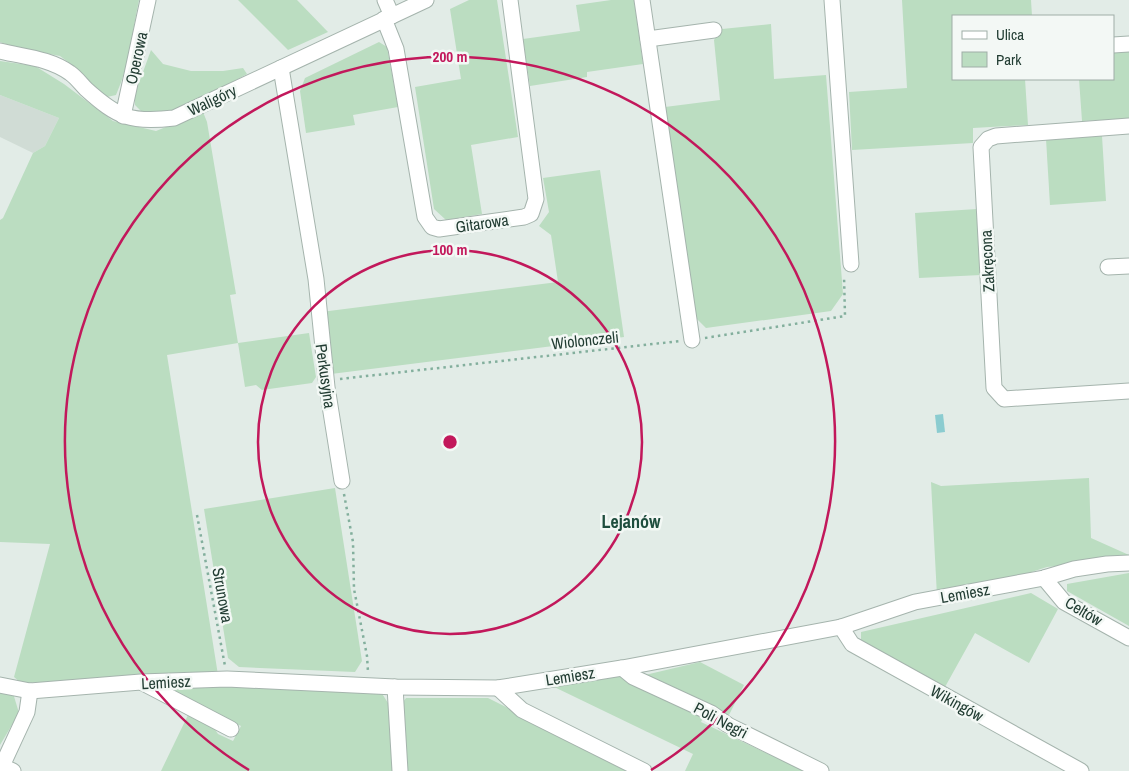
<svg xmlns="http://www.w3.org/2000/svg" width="1129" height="771" font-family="'Archivo Narrow',sans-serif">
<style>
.built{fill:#d0dcd5}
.green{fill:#bbddc1}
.water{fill:#8bccd0}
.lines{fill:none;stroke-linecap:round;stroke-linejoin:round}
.minor-casing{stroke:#a5b4ad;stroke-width:17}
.path{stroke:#83af9d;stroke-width:2.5;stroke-dasharray:2.5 4;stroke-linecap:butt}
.minor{stroke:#fff;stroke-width:15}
.ring{fill:none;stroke:#c2185b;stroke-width:2.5}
.labels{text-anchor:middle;stroke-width:5;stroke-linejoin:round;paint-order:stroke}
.street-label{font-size:16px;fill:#223d33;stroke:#f3f8f5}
.neighbourhood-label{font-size:18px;font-weight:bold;fill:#1f4e3e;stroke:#f3f8f5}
.centre{fill:#c2185b;stroke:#f3f8f5;stroke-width:2.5}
.ring-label{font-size:15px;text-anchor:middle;font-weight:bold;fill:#c2185b;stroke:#f3f8f5;stroke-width:5;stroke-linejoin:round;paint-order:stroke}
</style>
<rect width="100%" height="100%" fill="#e2ece7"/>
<path class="built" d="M0,95L59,118L45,146L33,153L0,137Z"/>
<g class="green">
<path d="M0,0H139C132,32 130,64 116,95L107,97L99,94L76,68L60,56L18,48L0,42Z"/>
<path d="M238,0H297L328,32L288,50Z"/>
<path d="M469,0H497L518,137L471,145L482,214L446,220L434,209L415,87L461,79L450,9Z"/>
<path d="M611,0H634L643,64L587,72V77L530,86L523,39L580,31L576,5Z"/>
<path d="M902,0H1031L1032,16H953V79H1025L1028,125L973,128V143L852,150L849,92L907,88Z"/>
<path d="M771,24L774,79L826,75L843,294L831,311L706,328L696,318L665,107L720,100L714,40L722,29Z"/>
<path d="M379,42L387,47L398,107L353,115L355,125L306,133L300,91L305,78Z"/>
<path d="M1113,49H1129V119L1082,121L1079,79H1113Z"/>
<path d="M151,50L163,64L191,71H223L243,68L247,74C218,90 176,118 142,112L135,105V94Z"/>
<path d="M0,61L35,66L64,84L113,121L156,131L203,112L207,122L236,294L230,295L238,343L309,333L316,377L312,383L262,390L256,385L245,387L238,343L167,355L218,675L21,683L14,677L50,544L0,542V220L3,218L33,153L45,146L59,118L0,95Z"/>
<path d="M1102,136L1106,201L1050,205L1046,139Z"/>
<path d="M600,170L624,337L331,374L321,312L558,282L551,235L539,226L549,212L543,178Z"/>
<path d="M977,209L981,275L919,278L915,213Z"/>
<path d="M1089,478L1091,538L1129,555V559L1047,567L1010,579L937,596L931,482L941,486Z"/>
<path d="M335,488L362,661L355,672L239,667L228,658L204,509Z"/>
<path d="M1129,573V626L1067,591V584Z"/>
<path d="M1031,593L1058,609L1029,663L975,633L945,687L861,640V632Z"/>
<path d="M700,662L744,685L727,719L645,675Z"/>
<path d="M618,673L701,713L703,718L701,722L804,771H685L693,754L548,684Z"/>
<path d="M264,686L381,692L388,703L394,771H161L188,715L214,728L218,734L233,741L241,726L161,687Z"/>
<path d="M0,693H13L19,713L0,745Z"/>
<path d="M406,698H488L634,771H405L400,706Z"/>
</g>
<path class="water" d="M943,414L945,432L937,433L935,415Z"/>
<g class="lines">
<defs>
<g id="minor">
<path d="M385,0L392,16"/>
<path d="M642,0L692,340"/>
<path d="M832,0L851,264"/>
<path d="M384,19L396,49L425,217L432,227L439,229L524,217L531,214L536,199L510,0"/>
<path d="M648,39L714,30"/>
<path d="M1113,45L1129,44"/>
<path d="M0,51C24,57 49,58 70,73C76,77 81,84 86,89C118,118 131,123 174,118L426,0"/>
<path d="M281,68L316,279L327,387L342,481"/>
<path d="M123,116L148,0"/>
<path d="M1129,126L996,136L988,139L981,147L994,388L1004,399L1129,391"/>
<path d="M1108,267L1129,266"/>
<path d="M1044,578L1064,602L1129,638"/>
<path d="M841,627L852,644L1081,771"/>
<path d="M622,668L633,677L711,713L728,725L821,771"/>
<path d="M143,683L231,729"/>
<path d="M0,685L30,691L141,682L227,679L395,687L498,688L622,668L841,627L915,602L1044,578L1074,569L1107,564L1129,563"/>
<path d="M395,687L400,771"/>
<path d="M498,688L522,710L644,771"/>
<path d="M13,771L2,766L27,712L30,691"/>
</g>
</defs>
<use href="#minor" class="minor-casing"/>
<g class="path">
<path d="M705,338L845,316L844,276"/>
<path d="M340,379L680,341"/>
<path d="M344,494L353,542L354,589L367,656L368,672"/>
<path d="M197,515L225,666"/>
</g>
<use href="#minor" class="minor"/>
</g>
<g class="ring">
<circle cx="450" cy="442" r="192"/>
<path d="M249 770A385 385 0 1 1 651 770"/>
</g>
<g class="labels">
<g class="street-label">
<text transform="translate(136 58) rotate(-78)" y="6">Operowa</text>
<text transform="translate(212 100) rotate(-25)" y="6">Waligóry</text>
<text transform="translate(482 223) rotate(-8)" y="6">Gitarowa</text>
<text transform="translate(987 261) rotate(-93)" y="6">Zakręcona</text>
<text transform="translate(585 340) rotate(-6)" y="6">Wiolonczeli</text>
<text transform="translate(326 376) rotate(82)" y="6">Perkusyjna</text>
<text transform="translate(965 593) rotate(-10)" y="6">Lemiesz</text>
<text transform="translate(223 595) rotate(80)" y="6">Strunowa</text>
<text transform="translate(1084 611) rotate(31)" y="6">Celtów</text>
<text transform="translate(570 676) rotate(-9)" y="6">Lemiesz</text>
<text transform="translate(166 682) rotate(-3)" y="6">Lemiesz</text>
<text transform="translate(957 703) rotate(29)" y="6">Wikingów</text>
<text transform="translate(721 720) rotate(28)" y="6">Poli Negri</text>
</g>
<g class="neighbourhood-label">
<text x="631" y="528">Lejanów</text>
</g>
</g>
<circle cx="450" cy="442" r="8" class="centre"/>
<g class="ring-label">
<text x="450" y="62">200 m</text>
<text x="450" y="255">100 m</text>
</g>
<rect x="952" y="15" width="162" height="65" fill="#f3f8f5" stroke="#9fada7"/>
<rect x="962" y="31" width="25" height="8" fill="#ffffff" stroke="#9fada7"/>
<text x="996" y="40" font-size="15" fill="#223d33">Ulica</text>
<rect x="962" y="52" width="25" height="15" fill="#bbddc1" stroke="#9fada7"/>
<text x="996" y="65" font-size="15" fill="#223d33">Park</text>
</svg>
